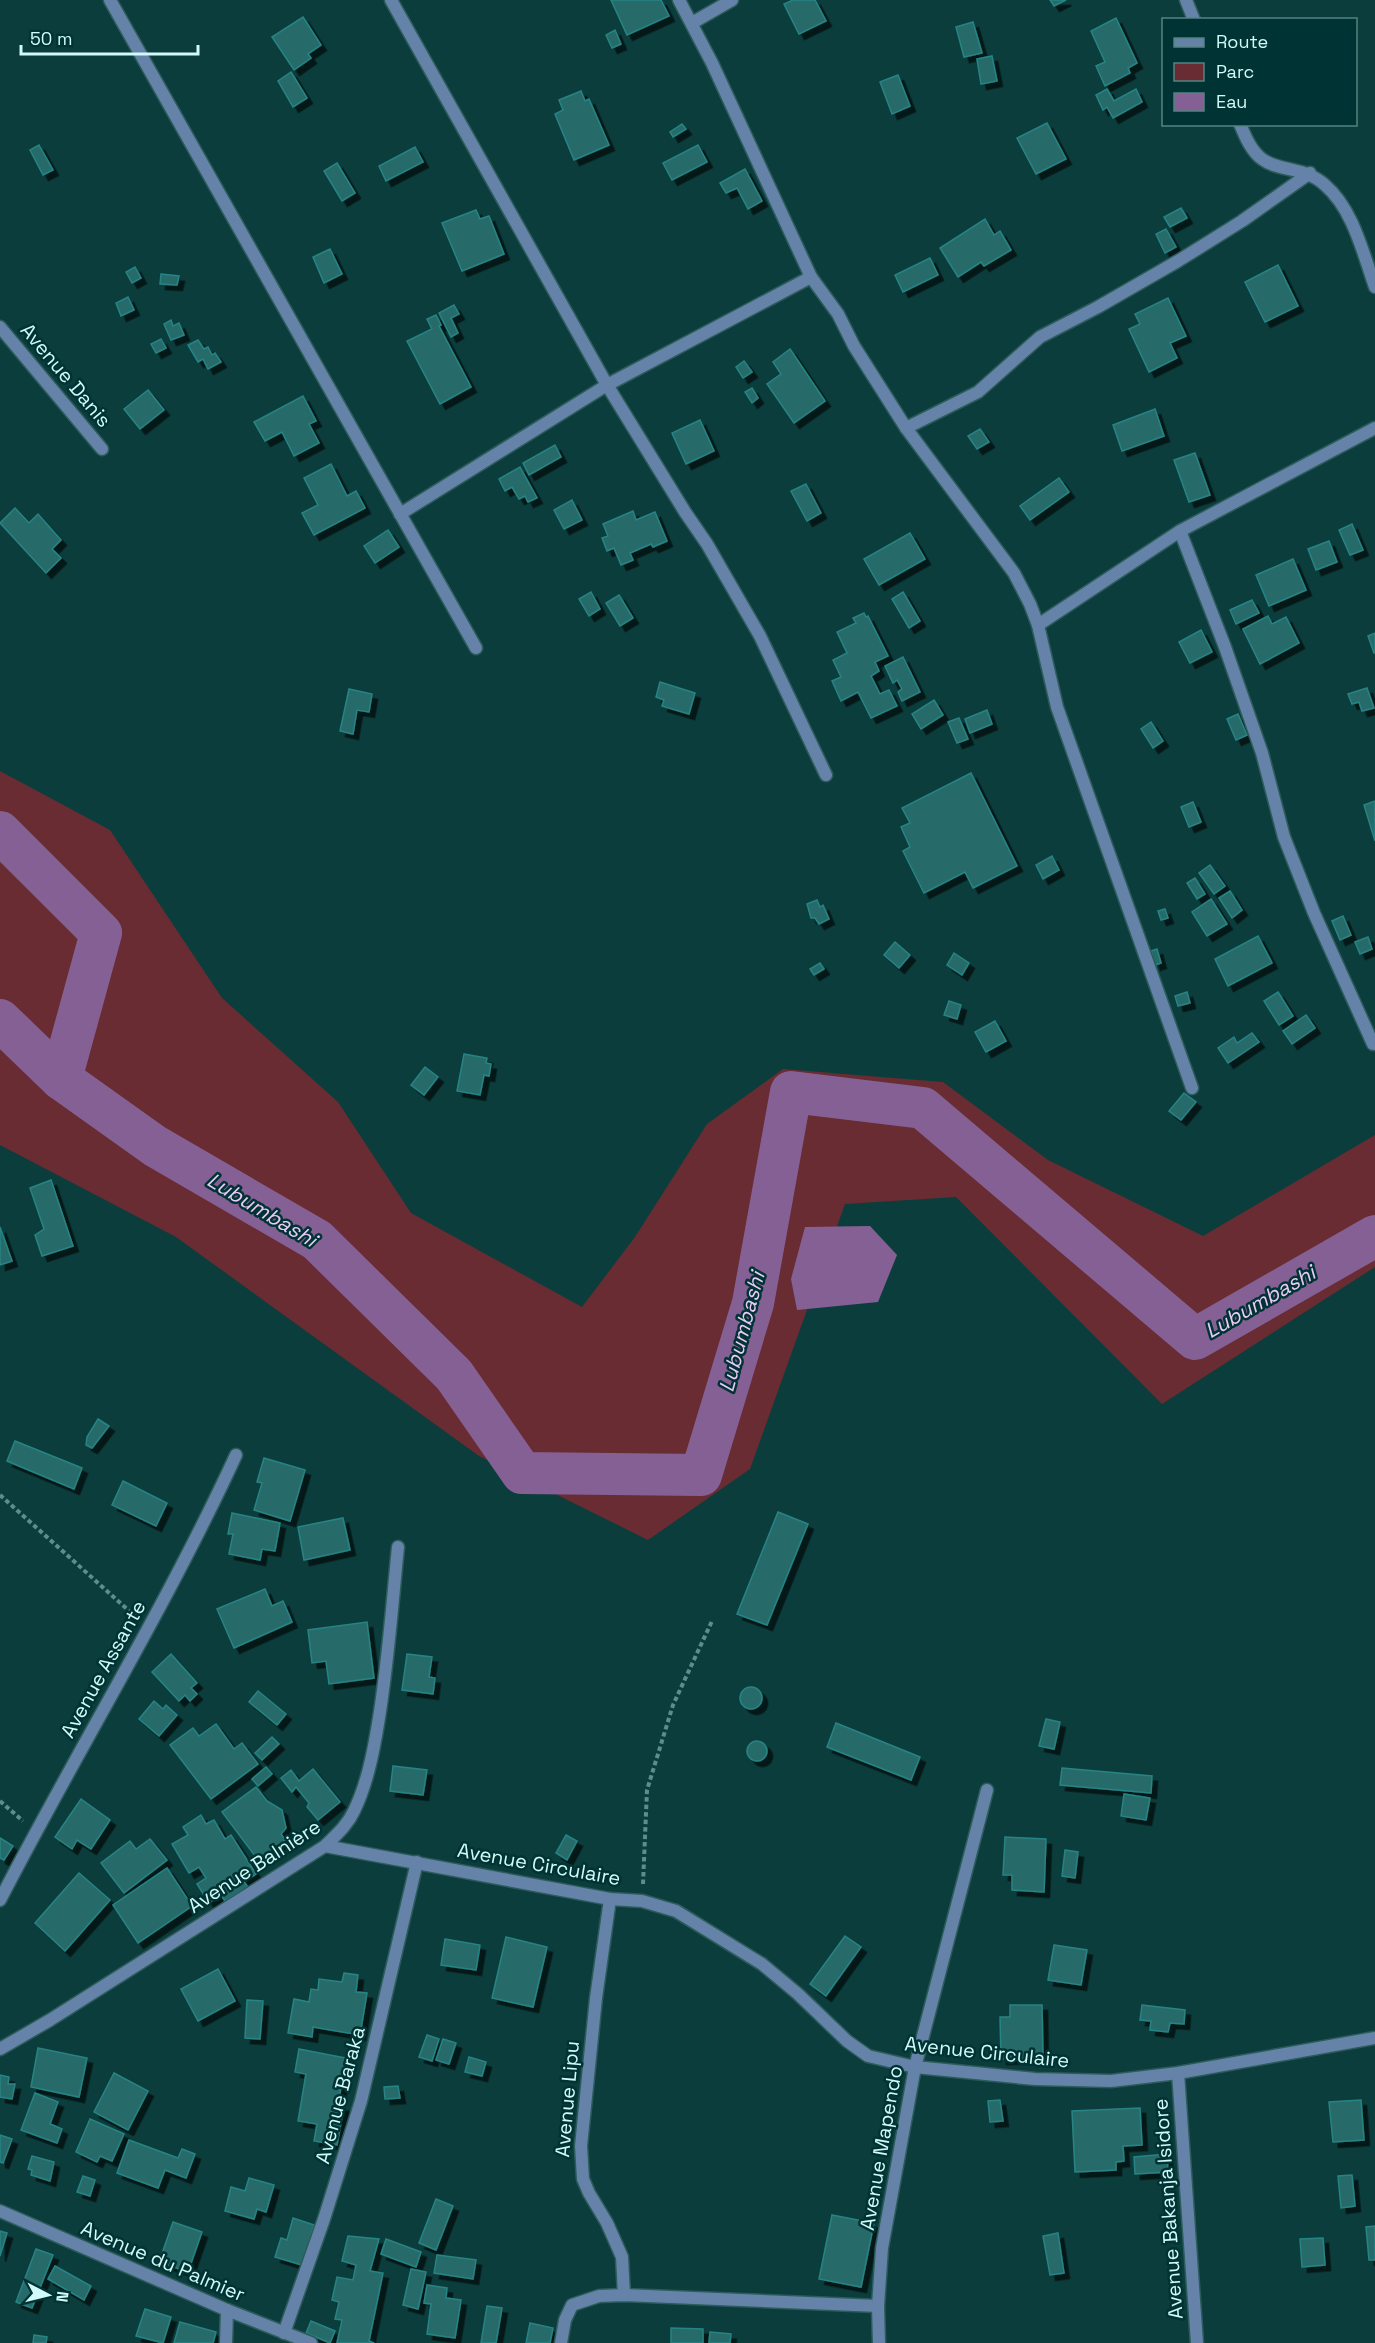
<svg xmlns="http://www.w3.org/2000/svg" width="1375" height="2343" font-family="'Space Grotesk',sans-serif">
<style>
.green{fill:#682c32}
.water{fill:#856095}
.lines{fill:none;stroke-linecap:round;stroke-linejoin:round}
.river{stroke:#856095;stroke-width:42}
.building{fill:#266a6a;stroke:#278484;stroke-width:1.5;filter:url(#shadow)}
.minor-casing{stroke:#2c5b5b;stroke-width:15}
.path{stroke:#5f8c8c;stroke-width:4;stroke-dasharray:4.5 3;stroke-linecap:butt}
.minor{stroke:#6582a8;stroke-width:12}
.labels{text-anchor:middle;stroke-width:5;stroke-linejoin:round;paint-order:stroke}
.street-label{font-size:20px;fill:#d1faf9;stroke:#033}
.water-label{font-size:21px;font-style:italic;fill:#ebcbfa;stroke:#033}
</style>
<defs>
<filter id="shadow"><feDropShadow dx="5.5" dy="5.5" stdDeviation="0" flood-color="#0009"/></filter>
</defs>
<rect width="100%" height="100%" fill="#0c3d3d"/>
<path class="green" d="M0,771L110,830L222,998L338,1102L411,1213L582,1307L635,1237L707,1124L783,1069L943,1082L1048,1160L1203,1236L1375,1135V1267L1162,1404L956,1197L845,1204L750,1469L648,1540L479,1456L176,1237L0,1145Z"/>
<path class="water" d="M870,1226L897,1255L878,1302L797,1310L791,1279L805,1227Z"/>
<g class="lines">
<g class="river">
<path d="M0,832L101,933L61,1079L155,1146L317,1240L454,1375L522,1473L701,1475L753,1303L791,1092L923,1108L1195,1339L1375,1236"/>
<path d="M0,1020L61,1079"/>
</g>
</g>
<g class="building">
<path d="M611,0H661L669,16L627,35Z"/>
<path d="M793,0H815L826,21L799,34L784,4Z"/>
<path d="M1050,0H1066L1054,6Z"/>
<path d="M303,17L321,45L308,54L311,58L294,70L272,37Z"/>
<path d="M1116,18L1137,63L1128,68L1130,73L1105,86L1096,66L1105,62L1091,31Z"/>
<path d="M973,22L982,53L964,57L956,27Z"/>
<path d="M615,30L621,44L612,48L606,35Z"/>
<path d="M992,56L997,81L981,84L977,59Z"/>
<path d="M291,72L307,98L293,107L278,81Z"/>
<path d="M898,75L910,106L892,114L880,82Z"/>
<path d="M1107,89L1114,101L1136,89L1142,102L1113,118L1107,107L1103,110L1096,95Z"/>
<path d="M581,91L585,101L589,99L609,145L574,160L555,114L563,110L559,100Z"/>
<path d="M1047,123L1066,159L1036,174L1017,138Z"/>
<path d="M682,124L686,129L673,137L670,132Z"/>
<path d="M39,145L53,170L43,175L30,150Z"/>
<path d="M698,145L707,162L672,180L663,163Z"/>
<path d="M415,147L423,162L386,181L379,166Z"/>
<path d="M337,163L355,193L342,201L324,171Z"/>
<path d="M745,169L762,201L748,209L737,188L726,193L720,183Z"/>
<path d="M1181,208L1187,218L1170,227L1164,217Z"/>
<path d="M476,210L480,219L489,216L504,254L462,271L442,223Z"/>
<path d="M985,219L994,235L1000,231L1011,250L984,266L981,262L958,277L940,248Z"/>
<path d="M1166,229L1176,247L1165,253L1156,234Z"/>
<path d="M330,249L342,274L324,283L313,257Z"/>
<path d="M930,258L938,275L903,292L895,275Z"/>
<path d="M1278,265L1298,306L1265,322L1245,282Z"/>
<path d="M135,267L141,278L132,283L126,272Z"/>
<path d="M161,274L179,276L177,285L160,284Z"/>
<path d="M128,297L134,310L121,316L116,303Z"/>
<path d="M1168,298L1186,336L1170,343L1177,358L1149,372L1129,329L1140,324L1135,314Z"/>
<path d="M454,305L459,314L451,318L458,333L451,337L439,313Z"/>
<path d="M436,315L441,325L439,326L471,387L440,404L407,341L432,329L427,319Z"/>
<path d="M171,320L173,326L179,323L184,335L171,340L164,324Z"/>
<path d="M161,339L166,348L156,353L151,344Z"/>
<path d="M198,340L204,349L208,347L212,355L215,353L221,362L208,369L203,359L198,362L188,345Z"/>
<path d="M790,349L825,401L794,423L767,384L781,374L773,362Z"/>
<path d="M744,361L752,372L743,378L736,367Z"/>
<path d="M752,388L758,398L752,403L745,392Z"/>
<path d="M148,390L164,410L140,429L124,409Z"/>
<path d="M303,396L316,421L309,424L319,443L294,456L282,432L265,441L254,422Z"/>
<path d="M1155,409L1164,436L1122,451L1113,425Z"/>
<path d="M700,420L714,451L686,464L672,433Z"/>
<path d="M980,429L989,442L977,449L968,436Z"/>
<path d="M555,445L561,457L529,475L523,463Z"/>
<path d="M1195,453L1210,495L1189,502L1174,460Z"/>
<path d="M331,464L347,496L356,491L365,508L314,535L302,513L318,505L304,478Z"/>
<path d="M520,467L537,498L528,502L525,496L519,499L512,487L505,491L499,479Z"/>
<path d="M1059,478L1069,492L1030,520L1020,506Z"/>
<path d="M806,484L821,513L807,521L791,491Z"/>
<path d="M572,500L582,520L564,529L554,510Z"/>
<path d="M15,508L29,523L38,514L61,540L52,549L61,558L46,573L0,523Z"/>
<path d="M633,511L636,520L655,512L667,541L653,547L651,544L630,553L633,560L621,565L614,548L607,551L602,538L608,536L603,524Z"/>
<path d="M1352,524L1363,550L1350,555L1339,530Z"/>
<path d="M388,530L399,547L375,563L364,546Z"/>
<path d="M910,533L925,559L879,585L864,559Z"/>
<path d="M1329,541L1337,562L1316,570L1308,549Z"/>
<path d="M1293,559L1306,590L1269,606L1256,575Z"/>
<path d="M591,592L600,609L589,616L579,599Z"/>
<path d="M903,592L920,621L909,628L892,599Z"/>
<path d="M619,595L633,618L620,626L606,603Z"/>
<path d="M1252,600L1259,613L1236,624L1230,610Z"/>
<path d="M864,613L866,617L868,616L888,656L875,662L879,671L871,676L880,694L889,690L897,706L871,718L858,692L841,701L832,681L841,677L833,660L847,653L837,632L856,623L853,618Z"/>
<path d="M1268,616L1272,624L1286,617L1299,643L1260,664L1243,629Z"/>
<path d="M1201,630L1212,652L1190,663L1179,642Z"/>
<path d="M1375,633V653H1374L1368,636Z"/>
<path d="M903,657L920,692L902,701L898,692L902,689L897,680L893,683L885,666Z"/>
<path d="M660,682L695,693L689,714L662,706L664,700L656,697Z"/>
<path d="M1367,688L1374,708L1362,711L1359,702L1352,704L1348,694Z"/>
<path d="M349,689L372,694L369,712L357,710L353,734L340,731Z"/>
<path d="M934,700L943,715L921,729L912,714Z"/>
<path d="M987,710L992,724L970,733L965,719Z"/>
<path d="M1238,714L1247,735L1236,740L1227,719Z"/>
<path d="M959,718L968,739L957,743L948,722Z"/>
<path d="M1151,722L1163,741L1153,748L1141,729Z"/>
<path d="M971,773L1017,866L973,888L965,872L924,893L903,851L910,847L901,827L910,823L902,808Z"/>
<path d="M1375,801V841L1364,805Z"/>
<path d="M1193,802L1201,822L1189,827L1181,807Z"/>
<path d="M1052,856L1059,870L1043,879L1036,865Z"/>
<path d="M1210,865L1225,886L1214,894L1199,873Z"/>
<path d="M1195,878L1205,894L1197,899L1187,883Z"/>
<path d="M1230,891L1242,910L1232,918L1219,898Z"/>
<path d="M1211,899L1227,924L1207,936L1192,912Z"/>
<path d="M817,900L820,907L823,905L829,919L819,924L815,918H811L807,904Z"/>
<path d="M1165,909L1168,918L1161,920L1158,911Z"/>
<path d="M1343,916L1351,935L1340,940L1332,921Z"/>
<path d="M1258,936L1272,963L1228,986L1215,959Z"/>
<path d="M1368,937L1372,949L1360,954L1355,942Z"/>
<path d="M895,942L910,955L899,968L884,955Z"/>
<path d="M1157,949L1161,963L1155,965L1151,951Z"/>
<path d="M954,953L969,963L962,975L947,965Z"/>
<path d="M820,963L824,969L814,975L810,969Z"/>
<path d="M1187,992L1190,1003L1178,1006L1175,996Z"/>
<path d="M1278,992L1293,1016L1279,1025L1264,1001Z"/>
<path d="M949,1001L961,1005L957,1019L944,1015Z"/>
<path d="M1306,1015L1315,1028L1292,1044L1283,1031Z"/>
<path d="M995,1021L1006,1041L986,1052L975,1032Z"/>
<path d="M1252,1033L1259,1042L1228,1063L1218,1048L1234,1037L1237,1043Z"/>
<path d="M464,1054L487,1058L486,1063L491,1064L489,1076L484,1075L480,1095L457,1091Z"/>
<path d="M425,1067L438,1077L424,1095L411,1085Z"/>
<path d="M1184,1093L1196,1102L1181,1120L1169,1111Z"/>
<path d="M51,1180L73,1246L42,1256L35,1235L44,1229L30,1188Z"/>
<path d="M0,1227L12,1261L0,1265Z"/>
<path d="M98,1419L109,1426L92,1448L86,1445L87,1437Z"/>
<path d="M15,1441L82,1468L74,1489L7,1461Z"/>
<path d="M264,1458L305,1470L290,1521L254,1510L262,1483L257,1482Z"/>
<path d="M123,1481L167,1503L156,1526L112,1505Z"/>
<path d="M778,1512L808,1524L767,1625L737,1614Z"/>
<path d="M232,1513L280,1523L275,1551L262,1549L260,1560L229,1554L233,1534H228Z"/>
<path d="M343,1518L350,1550L304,1560L298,1527Z"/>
<path d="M265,1589L272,1606L283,1601L292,1622L234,1648L217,1609Z"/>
<path d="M367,1622L374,1678L329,1684L326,1661L312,1663L308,1630Z"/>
<path d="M171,1654L197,1683L191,1688L197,1694L190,1701L185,1695L179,1701L152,1672Z"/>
<path d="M407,1654L432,1657L429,1677L435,1678L433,1694L402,1690Z"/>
<circle cx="751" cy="1698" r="11"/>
<path d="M258,1691L286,1714L277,1725L249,1702Z"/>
<path d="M154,1701L163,1709L166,1705L177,1715L159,1736L139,1719Z"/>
<path d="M1046,1719L1060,1722L1054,1749L1039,1746Z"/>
<path d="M836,1723L920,1757L911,1780L827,1747Z"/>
<path d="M216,1724L234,1749L242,1743L258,1764L211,1799L170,1745L193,1728L199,1736Z"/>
<path d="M272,1737L279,1744L262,1760L255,1753Z"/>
<circle cx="757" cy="1751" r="10"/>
<path d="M393,1766L427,1770L423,1795L390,1791Z"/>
<path d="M266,1767L272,1774L258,1786L252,1779Z"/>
<path d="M1062,1768L1152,1776L1151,1793L1060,1785Z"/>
<path d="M313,1769L340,1802L318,1820L307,1807L309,1803L296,1787L292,1792L281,1778L291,1770L299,1781Z"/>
<path d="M256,1787L267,1801L282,1810L286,1828L281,1834L285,1840L258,1860L222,1812Z"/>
<path d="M1124,1794L1150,1798L1146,1820L1121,1816Z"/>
<path d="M81,1799L110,1820L91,1849L77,1840L72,1849L55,1837Z"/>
<path d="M201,1815L206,1824L214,1820L225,1839L231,1835L256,1874L244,1882L248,1887L225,1901L221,1895L209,1903L197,1884L206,1878L199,1867L189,1873L172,1844L188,1835L183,1827Z"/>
<path d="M566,1835L577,1841L567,1860L556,1853Z"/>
<path d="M1005,1837L1046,1839L1044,1892L1012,1890V1875H1003Z"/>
<path d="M0,1838L13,1846L4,1860L0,1858Z"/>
<path d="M150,1839L167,1860L124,1893L101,1863L130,1841L136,1849Z"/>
<path d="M1065,1850L1078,1852L1075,1878L1062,1876Z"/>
<path d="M167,1868L192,1906L138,1943L113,1905Z"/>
<path d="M79,1873L110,1900L65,1951L35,1923Z"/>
<path d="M845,1936L861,1947L826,1996L810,1984Z"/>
<path d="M506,1937L547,1947L533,2007L492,1998Z"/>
<path d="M445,1939L480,1945L476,1970L441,1965Z"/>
<path d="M1054,1945L1087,1950L1081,1985L1048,1980Z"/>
<path d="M218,1969L235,2001L198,2021L181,1989Z"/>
<path d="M344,1973L358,1975L356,1992L367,1993L360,2035L313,2027L312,2037L288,2033L294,1999L309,2002L311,1989L318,1990L319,1979L342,1982Z"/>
<path d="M247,2000L263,2001L260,2039L245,2038Z"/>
<path d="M1010,2005H1042L1043,2058L1001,2059L1000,2017H1010Z"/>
<path d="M1142,2005L1185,2010L1184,2024L1170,2023L1168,2032L1150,2030L1151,2021L1140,2020Z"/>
<path d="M427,2035L439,2039L432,2061L419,2057Z"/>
<path d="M443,2039L456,2043L449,2064L436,2060Z"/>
<path d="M38,2048L87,2058L79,2097L31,2087Z"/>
<path d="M299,2049L346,2058L338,2105L344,2106L337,2145L314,2141L317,2124L298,2121L306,2074L295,2072Z"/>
<path d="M469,2057L486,2062L482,2076L465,2072Z"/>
<path d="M114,2073L148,2091L128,2130L94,2112Z"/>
<path d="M0,2075L9,2077L8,2084H15L12,2099L0,2097Z"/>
<path d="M398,2086L400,2098L385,2099L384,2087Z"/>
<path d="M35,2093L58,2102L50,2124L62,2129L57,2143L21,2130Z"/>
<path d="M1000,2100L1003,2121L990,2122L988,2101Z"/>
<path d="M1361,2100L1364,2140L1333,2142L1329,2102Z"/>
<path d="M1140,2108L1142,2145L1123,2146L1124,2161L1116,2162V2170L1075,2172L1072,2111Z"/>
<path d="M90,2119L124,2134L112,2161L100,2156L97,2162L76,2152Z"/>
<path d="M0,2135L12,2139L3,2163L0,2162Z"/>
<path d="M129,2140L178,2158L182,2149L195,2154L186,2178L165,2170L158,2188L117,2173Z"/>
<path d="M1167,2154L1168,2172L1135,2174L1134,2157Z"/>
<path d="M32,2156L54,2162L50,2181L31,2175L32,2170L28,2169Z"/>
<path d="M1352,2175L1355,2206L1341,2208L1338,2176Z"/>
<path d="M83,2176L95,2180L90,2196L77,2192Z"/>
<path d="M249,2178L274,2185L266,2212L257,2209L254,2219L225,2211L231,2187L245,2191Z"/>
<path d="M436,2199L453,2206L436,2250L419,2243Z"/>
<path d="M832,2215L874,2223L861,2287L819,2279Z"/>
<path d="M293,2218L314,2225L302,2265L275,2257L281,2238L287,2240Z"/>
<path d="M173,2222L202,2232L188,2272L159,2262Z"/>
<path d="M1375,2226V2260H1369L1366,2227Z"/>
<path d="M0,2231L7,2233L0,2256Z"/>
<path d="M1058,2233L1064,2273L1050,2275L1043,2236Z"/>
<path d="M348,2236L379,2239L370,2271L383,2273L369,2341L374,2343H337L342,2320L335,2319L339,2302L332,2300L337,2277L353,2280L356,2265L342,2261Z"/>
<path d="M1323,2238L1325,2265L1302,2267L1300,2239Z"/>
<path d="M386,2239L421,2252L416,2267L381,2254Z"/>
<path d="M36,2249L53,2255L32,2308L16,2302Z"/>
<path d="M437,2255L476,2260L473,2279L434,2273Z"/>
<path d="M55,2266L91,2286L84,2300L48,2279Z"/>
<path d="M411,2269L426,2272L418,2309L403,2305Z"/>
<path d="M427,2285L447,2288L446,2298L461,2300L455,2338L427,2334L431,2304L424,2303Z"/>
<path d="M487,2306L502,2308L496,2343H481Z"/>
<path d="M145,2309L171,2317L163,2343L136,2336Z"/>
<path d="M311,2321L335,2331L330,2343L306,2333Z"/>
<path d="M180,2322L216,2332L213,2343H174Z"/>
<path d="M530,2323L553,2328L550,2343H526Z"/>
<path d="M671,2328L703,2329V2343H671Z"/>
<path d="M710,2332L731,2334L730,2343H709Z"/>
<path d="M34,2335L47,2337L46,2343H33Z"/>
</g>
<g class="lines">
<defs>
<g id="minor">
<path d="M110,0L476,648"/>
<path d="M391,0L607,385L685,512L707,544L760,636L826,775"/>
<path d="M679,0L712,63L811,277L838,314L854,346L906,428L1014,573L1030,604L1038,625L1057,707L1192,1088"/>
<path d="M1186,0L1194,20"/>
<path d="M692,23L732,0"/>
<path d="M1240,124C1245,136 1251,151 1262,159C1279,172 1304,166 1325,185C1353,209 1363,253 1375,287"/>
<path d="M0,327L102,449"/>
<path d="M906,428L978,392L1040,337L1098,307L1178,261L1242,221L1310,173"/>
<path d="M400,514L607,385L811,277"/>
<path d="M1180,531L1225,647L1262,753L1284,837L1314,913L1373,1044"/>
<path d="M1038,625L1180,531L1375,428"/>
<path d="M325,1846L610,1899L642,1901L676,1911L762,1964L798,1994L847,2041L868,2056L915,2067L1035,2079L1111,2081L1178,2073L1375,2038"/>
<path d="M610,1899L596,1998L581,2146L583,2179L589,2193L607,2223L622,2257L624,2295"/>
<path d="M0,1900C77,1751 166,1607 236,1455"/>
<path d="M0,2049L50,2020L325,1846C336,1835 347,1826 354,1811C367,1784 373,1754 378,1724C388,1665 392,1606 398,1547"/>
<path d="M1178,2073L1197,2343"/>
<path d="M0,2211L227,2310L311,2343"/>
<path d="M284,2333L324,2219L361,2101L417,1862"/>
<path d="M226,2343L227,2310"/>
<path d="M561,2343L565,2320L572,2305L599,2296L624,2295L878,2306"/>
<path d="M879,2343L878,2306L882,2248L915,2067L987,1790"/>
</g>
</defs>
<use href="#minor" class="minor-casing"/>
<g class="path">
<path d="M0,1495L136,1617"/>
<path d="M0,1801L23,1821"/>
<path d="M643,1884L647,1790L673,1705L712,1621"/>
</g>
<use href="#minor" class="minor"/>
</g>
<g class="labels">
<g class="street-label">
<text transform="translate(66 375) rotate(50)" y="7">Avenue Danis</text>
<text transform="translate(103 1669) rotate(-61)" y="7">Avenue Assante</text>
<text transform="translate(539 1864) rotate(10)" y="7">Avenue Circulaire</text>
<text transform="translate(254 1866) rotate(-33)" y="7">Avenue Balnière</text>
<text transform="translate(987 2052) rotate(6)" y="7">Avenue Circulaire</text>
<text transform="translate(340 2095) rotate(-75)" y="7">Avenue Baraka</text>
<text transform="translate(567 2099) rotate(-85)" y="7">Avenue Lipu</text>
<text transform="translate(881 2148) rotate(-80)" y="7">Avenue Mapendo</text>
<text transform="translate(1168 2209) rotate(-94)" y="7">Avenue Bakanja Isidore</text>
<text transform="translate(163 2261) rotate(23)" y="7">Avenue du Palmier</text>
</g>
<g class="water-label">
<text transform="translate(262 1210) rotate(31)" y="7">Lubumbashi</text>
<text transform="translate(1260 1302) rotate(-30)" y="7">Lubumbashi</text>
<text transform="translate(742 1332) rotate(-75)" y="7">Lubumbashi</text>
</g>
</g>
<rect x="1162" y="18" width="195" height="108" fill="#003333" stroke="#548382" stroke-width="1.5"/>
<rect x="1174" y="38" width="30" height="9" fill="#6582a8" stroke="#548382" stroke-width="1.5"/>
<text x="1216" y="48" font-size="18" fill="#d1faf9">Route</text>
<rect x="1174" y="63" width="30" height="18" fill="#682c32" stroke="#548382" stroke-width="1.5"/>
<text x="1216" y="78" font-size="18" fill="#d1faf9">Parc</text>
<rect x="1174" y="93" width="30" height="18" fill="#856095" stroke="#548382" stroke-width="1.5"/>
<text x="1216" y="108" font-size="18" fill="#d1faf9">Eau</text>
<g transform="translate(48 2295) rotate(97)" stroke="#003333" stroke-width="4.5" paint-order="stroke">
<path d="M0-4.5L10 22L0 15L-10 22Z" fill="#d1faf9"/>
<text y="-9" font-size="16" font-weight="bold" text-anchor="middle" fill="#d1faf9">N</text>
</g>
<path d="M21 45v9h177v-9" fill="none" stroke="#d1faf9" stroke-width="3"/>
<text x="30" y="45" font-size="18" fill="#d1faf9" stroke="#003333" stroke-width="4.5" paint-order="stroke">50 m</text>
</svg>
